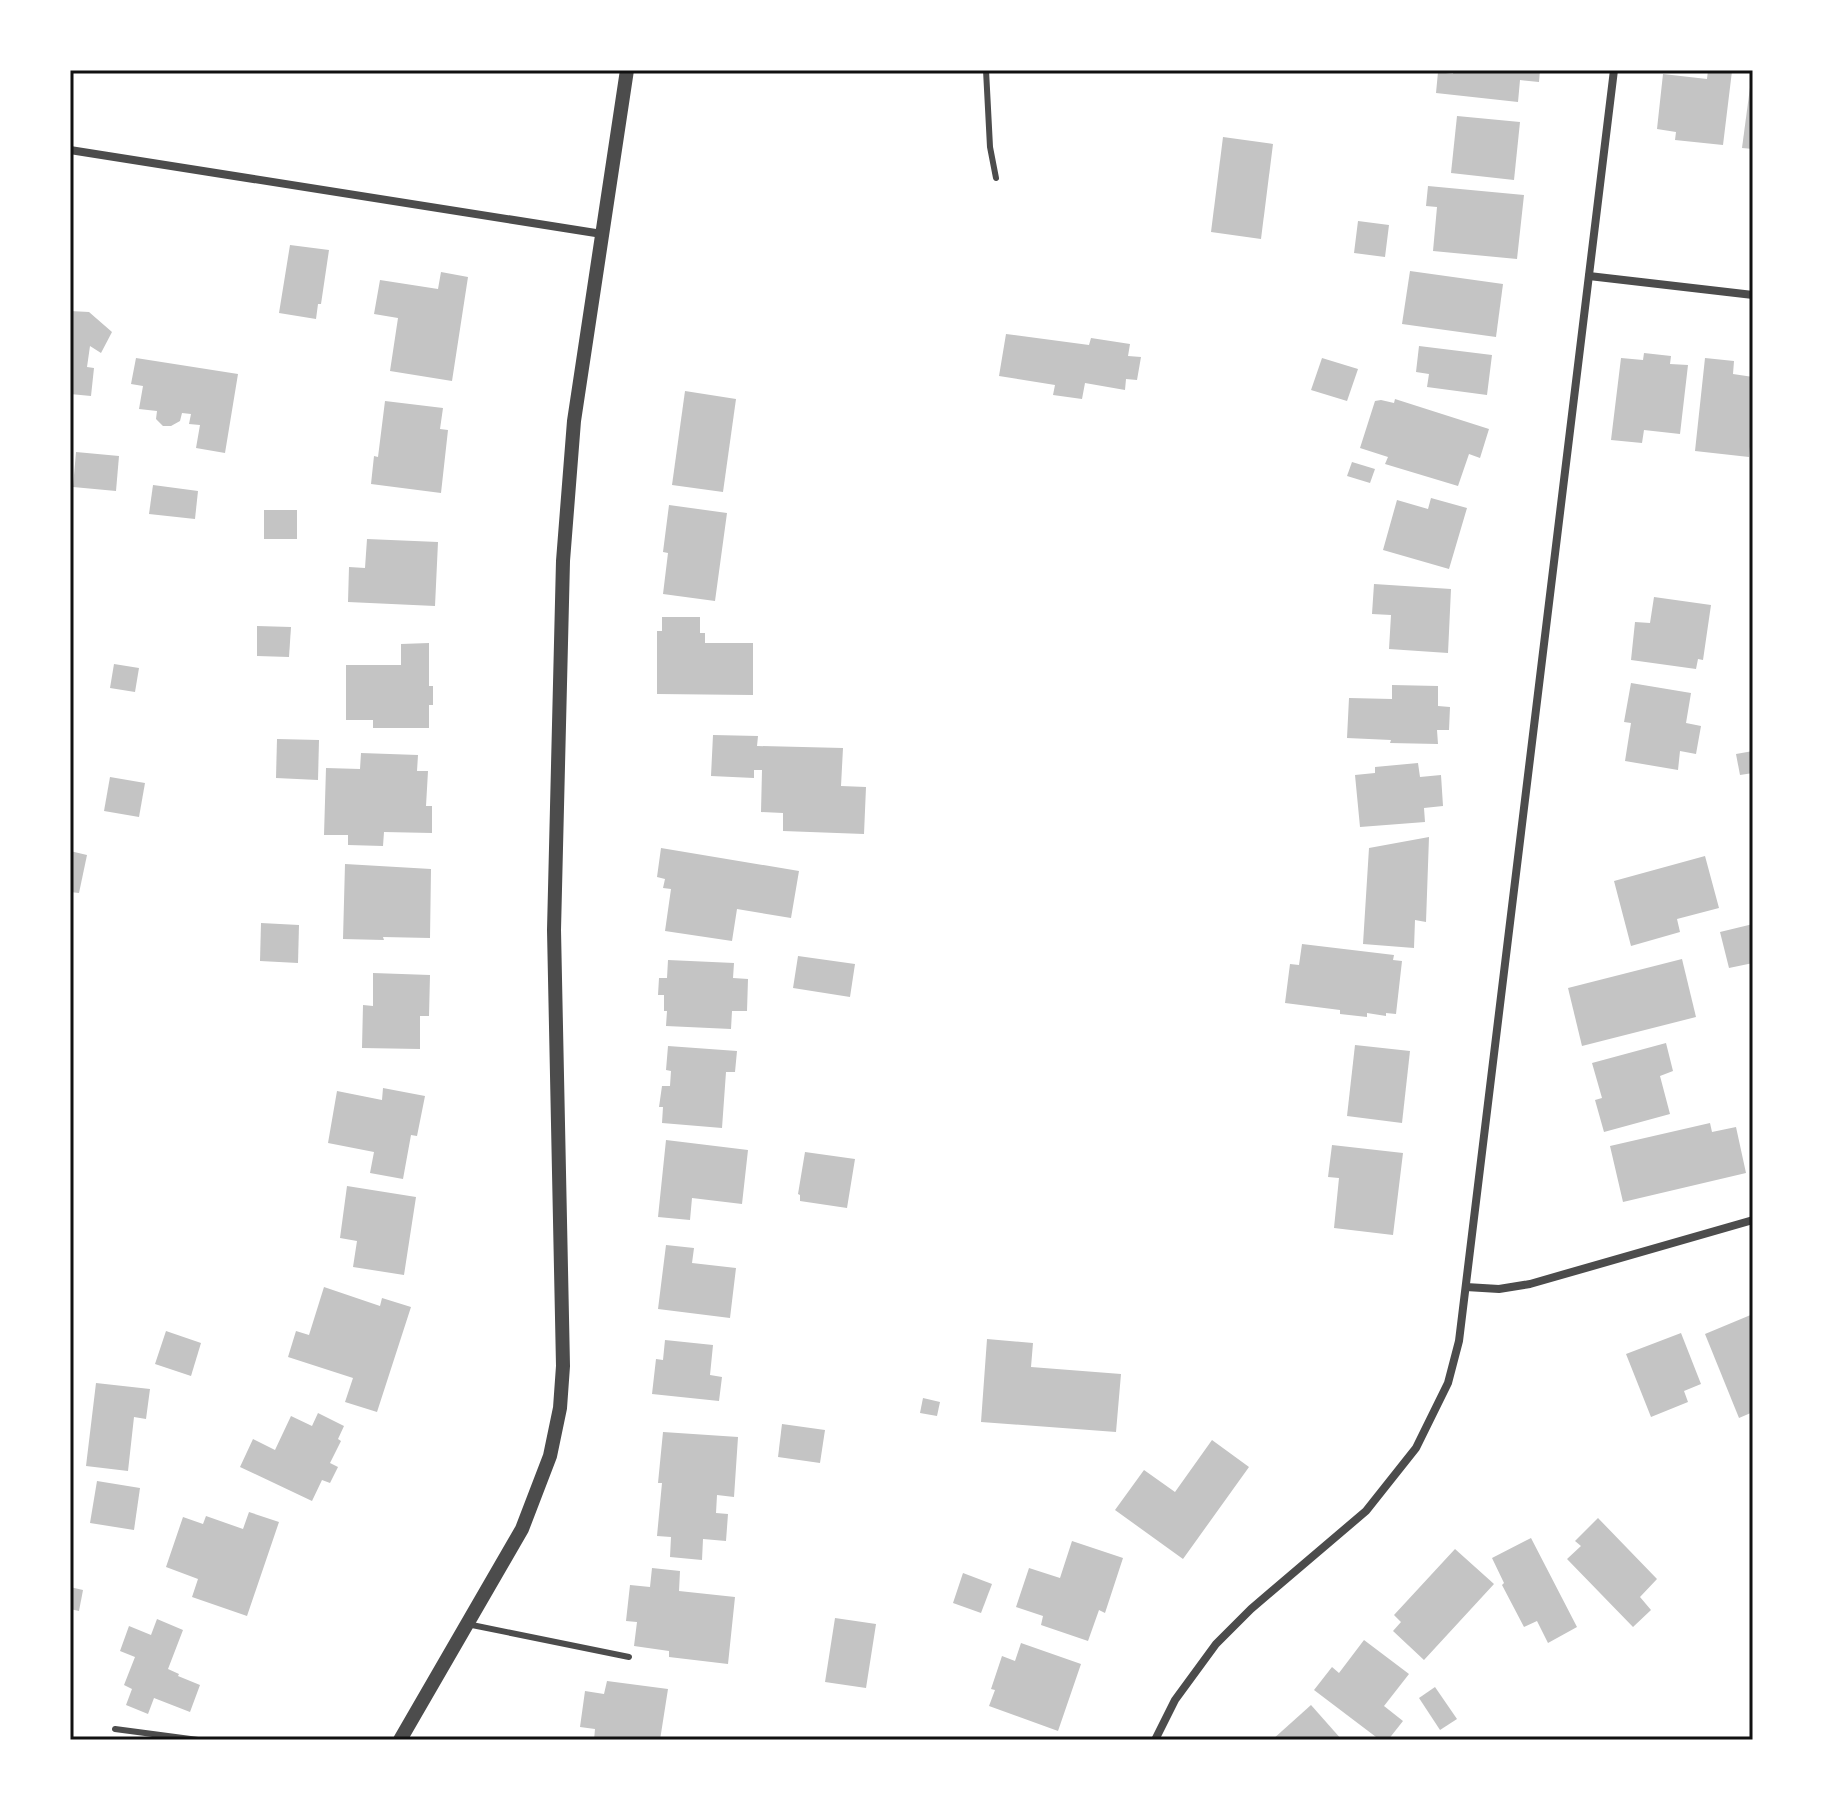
<svg xmlns="http://www.w3.org/2000/svg" width="1823" height="1810" font-family="Spectral,serif">
<style>
.building{fill:#c4c4c4}
.lines{fill:none;stroke-linecap:round;stroke-linejoin:round}
.service{stroke:#4c4c4c;stroke-width:6}
.minor{stroke:#4c4c4c;stroke-width:8}
.tertiary{stroke:#4c4c4c;stroke-width:14}
.neatline{fill:none;stroke:#111;stroke-width:3}
</style>
<rect width="100%" height="100%" fill="#fff"/>
<g class="building">
<path d="M1454,70H1540L1539,82L1520,80L1518,102L1436,93L1438,72L1453,74Z"/>
<path d="M1708,70L1732,71L1723,145L1675,140L1676,132L1657,129L1663,74L1707,79Z"/>
<path d="M1751,80H1753V149L1742,148Z"/>
<path d="M1457,116L1520,122L1514,180L1451,173Z"/>
<path d="M1223,137L1273,144L1261,239L1211,232Z"/>
<path d="M1428,186L1524,195L1517,259L1433,251L1437,207L1426,206Z"/>
<path d="M1358,221L1389,225L1385,257L1354,253Z"/>
<path d="M290,245L329,250L321,304H318L316,319L279,313Z"/>
<path d="M1410,271L1503,284L1496,337L1402,324Z"/>
<path d="M441,272L468,277L452,381L390,371L398,318L374,314L380,280L438,289Z"/>
<path d="M70,311L89,312L112,332L101,353L90,346L87,367L94,368L91,396L70,394Z"/>
<path d="M1006,334L1089,345L1091,338L1130,344L1128,356L1141,357L1137,380L1126,379L1125,390L1085,383L1082,399L1053,395L1055,385L999,376Z"/>
<path d="M1419,346L1492,355L1487,395L1427,387L1429,374L1416,372Z"/>
<path d="M1644,353L1671,356L1670,364L1688,365L1680,434L1644,430L1642,443L1611,440L1621,358L1643,360Z"/>
<path d="M136,358L238,374L225,453L196,448L200,425L189,424L191,414L182,413L180,421L171,426H163L156,419L157,411L139,409L143,386L131,384Z"/>
<path d="M1322,358L1358,369L1347,401L1311,390Z"/>
<path d="M1705,358L1734,361L1733,374L1753,377V415L1749,457L1695,451Z"/>
<path d="M685,391L736,399L723,492L672,485Z"/>
<path d="M1395,399L1489,429L1480,458L1469,454L1458,486L1385,464L1388,457L1360,448L1375,401L1381,400L1394,403Z"/>
<path d="M385,401L443,408L440,429L448,430L441,493L371,484L374,456L378,457Z"/>
<path d="M76,452L119,456L116,491L73,487Z"/>
<path d="M1352,462L1375,469L1370,483L1347,476Z"/>
<path d="M153,485L198,491L195,519L149,514Z"/>
<path d="M1431,498L1467,508L1449,569L1383,550L1397,500L1428,509Z"/>
<path d="M669,505L727,513L715,601L663,594L668,553L663,552Z"/>
<rect x="264" y="510" width="33" height="29"/>
<path d="M367,539L438,542L435,606L348,602L349,567L365,568Z"/>
<path d="M1374,584L1451,589L1448,653L1389,649L1391,615L1372,614Z"/>
<path d="M1654,597L1711,605L1703,660L1698,659L1696,669L1631,660L1635,622L1650,623Z"/>
<path d="M662,617H700V633H705V643H753V695L657,694V631H662Z"/>
<path d="M257,626L291,627L289,657L257,656Z"/>
<path d="M429,643V686H433V705H429V728H373V720H346V665H401V644Z"/>
<path d="M114,664L139,668L135,692L110,688Z"/>
<path d="M1631,683L1691,693L1686,723L1701,726L1696,754L1680,751L1678,770L1625,761L1631,723L1624,722Z"/>
<path d="M1392,685L1438,686V706L1450,707L1449,730H1437L1438,744L1390,743L1391,740L1347,738L1349,698L1392,699Z"/>
<path d="M713,735L758,736L757,746L843,748L841,786L866,787L864,834L783,831V813L761,812L762,770H754V778L711,776Z"/>
<path d="M277,739L319,740L318,780L276,778Z"/>
<path d="M1753,751V773L1740,775L1736,754Z"/>
<path d="M361,753L418,755L417,771H428L426,806H432V833L384,832L383,846L348,845V835H324L326,768L360,769Z"/>
<path d="M1418,763L1420,777L1441,775L1443,806L1424,808L1425,822L1360,827L1355,775L1375,773V767Z"/>
<path d="M110,777L145,783L139,817L104,811Z"/>
<path d="M1429,837L1426,922L1415,920L1414,948L1363,944L1369,848Z"/>
<path d="M661,848L799,871L791,918L737,909L732,941L665,931L671,889L663,888L665,879L657,877Z"/>
<path d="M70,851L87,855L79,893L70,892Z"/>
<path d="M1705,856L1719,908L1677,919L1680,932L1631,946L1614,881Z"/>
<path d="M345,864L431,869L430,938L383,937L384,940L343,939Z"/>
<path d="M261,923L299,925L298,963L260,961Z"/>
<path d="M1753,924V963L1729,968L1720,932Z"/>
<path d="M1302,944L1394,955L1393,960L1402,961L1396,1014L1386,1013V1016L1367,1013V1017L1340,1014V1010L1285,1003L1290,964L1299,965Z"/>
<path d="M798,956L855,964L850,997L793,988Z"/>
<path d="M1682,959L1696,1017L1582,1046L1568,988Z"/>
<path d="M668,960L734,963L733,978L748,979L747,1011H732L731,1029L666,1026L667,1011H664V995H658L659,978H667Z"/>
<path d="M373,973L430,975L429,1016H420V1049L362,1048L363,1005L373,1006Z"/>
<path d="M1666,1043L1673,1071L1660,1076L1670,1114L1604,1132L1595,1100L1602,1098L1592,1063Z"/>
<path d="M1355,1045L1410,1051L1402,1123L1347,1116Z"/>
<path d="M668,1046L737,1051L735,1072H726L722,1128L662,1123L663,1107H659L662,1086H670L671,1071L666,1070Z"/>
<path d="M383,1088L425,1096L417,1136L411,1135L403,1179L370,1173L374,1152L328,1143L337,1091L382,1100Z"/>
<path d="M1710,1123L1712,1132L1736,1127L1746,1173L1623,1202L1610,1146Z"/>
<path d="M666,1140L748,1150L742,1204L692,1198L690,1220L658,1217Z"/>
<path d="M1332,1145L1403,1153L1393,1235L1334,1228L1339,1178L1328,1177Z"/>
<path d="M805,1152L855,1159L847,1208L800,1201V1195L798,1194Z"/>
<path d="M347,1186L416,1197L404,1275L353,1267L357,1241L340,1238Z"/>
<path d="M666,1245L694,1248L692,1263L736,1268L730,1318L658,1309Z"/>
<path d="M324,1287L380,1306L382,1298L411,1307L377,1412L345,1402L353,1378L288,1357L296,1331L309,1335Z"/>
<path d="M1753,1314V1412L1739,1418L1705,1334Z"/>
<path d="M166,1331L201,1343L191,1376L155,1364Z"/>
<path d="M1681,1333L1701,1384L1684,1391L1688,1402L1651,1417L1626,1354Z"/>
<path d="M987,1339L1033,1343L1031,1367L1121,1374L1116,1432L981,1422Z"/>
<path d="M665,1340L713,1345L710,1375L722,1377L719,1401L652,1394L656,1359L663,1360Z"/>
<path d="M96,1383L150,1389L146,1419L134,1417L128,1471L86,1466Z"/>
<path d="M923,1398L940,1402L937,1416L920,1413Z"/>
<path d="M318,1413L344,1426L338,1439L341,1441L330,1463L338,1467L330,1483L322,1480L312,1501L240,1467L253,1439L275,1450L291,1416L312,1426Z"/>
<path d="M782,1424L825,1430L820,1463L778,1457Z"/>
<path d="M663,1432L738,1437L734,1497L717,1495L716,1513L728,1514L726,1541L703,1539L702,1560L670,1557L671,1537L657,1536L662,1483H658Z"/>
<path d="M1212,1440L1249,1467L1183,1559L1115,1510L1144,1470L1175,1492Z"/>
<path d="M97,1481L140,1488L134,1530L90,1523Z"/>
<path d="M249,1512L279,1522L247,1616L192,1597L198,1579L166,1567L183,1517L203,1524L206,1516L243,1529Z"/>
<path d="M1598,1518L1657,1579L1640,1597L1651,1610L1633,1627L1567,1559L1581,1546L1575,1541Z"/>
<path d="M1531,1538L1577,1627L1548,1643L1537,1621L1524,1627L1502,1585L1504,1583L1492,1558Z"/>
<path d="M1072,1541L1123,1558L1105,1613L1099,1610L1088,1641L1041,1625L1043,1616L1016,1607L1029,1568L1060,1578Z"/>
<path d="M1455,1549L1494,1584L1424,1660L1393,1631L1401,1622L1394,1615Z"/>
<path d="M652,1568L680,1571L679,1591L735,1597L728,1664L669,1657V1651L634,1646L637,1622L626,1621L630,1585L650,1587Z"/>
<path d="M963,1573L992,1584L981,1613L953,1603Z"/>
<path d="M70,1587L83,1590L79,1611L70,1609Z"/>
<path d="M835,1618L876,1624L866,1688L825,1682Z"/>
<path d="M157,1619L183,1630L168,1669L179,1674L178,1676L200,1685L190,1712L154,1698L148,1714L126,1705L132,1689L124,1685L135,1657L120,1651L129,1626L151,1635Z"/>
<path d="M1364,1640L1409,1674L1384,1706L1403,1721L1388,1740H1380L1314,1690L1332,1667L1339,1673Z"/>
<path d="M1021,1643L1081,1664L1058,1731L989,1706L995,1690L991,1689L1002,1656L1015,1661Z"/>
<path d="M607,1681L668,1689L660,1740H594L595,1729L580,1727L585,1691L604,1694Z"/>
<path d="M1435,1687L1457,1719L1440,1730L1419,1698Z"/>
<path d="M1311,1705L1342,1740H1272Z"/>
</g>
<g class="lines">
<g class="service">
<path d="M986,70L990,147L996,178"/>
<path d="M467,1624L629,1657"/>
<path d="M115,1729L198,1740"/>
</g>
<g class="minor">
<path d="M70,150L602,234"/>
<path d="M1589,276L1753,295"/>
<path d="M1466,1287L1499,1289L1530,1284L1753,1220"/>
<path d="M1155,1740L1175,1700L1216,1644L1251,1609L1366,1511L1416,1448L1448,1383L1459,1341L1614,70"/>
</g>
<path class="tertiary" d="M400,1740L522,1529L550,1456L560,1408L563,1366L554,930L563,561L574,421L627,70"/>
</g>
<rect width="1823" height="1810" fill="none" stroke="#ffffff" stroke-width="144"/>
<rect x="72" y="72" width="1679" height="1666" class="neatline"/>
</svg>
